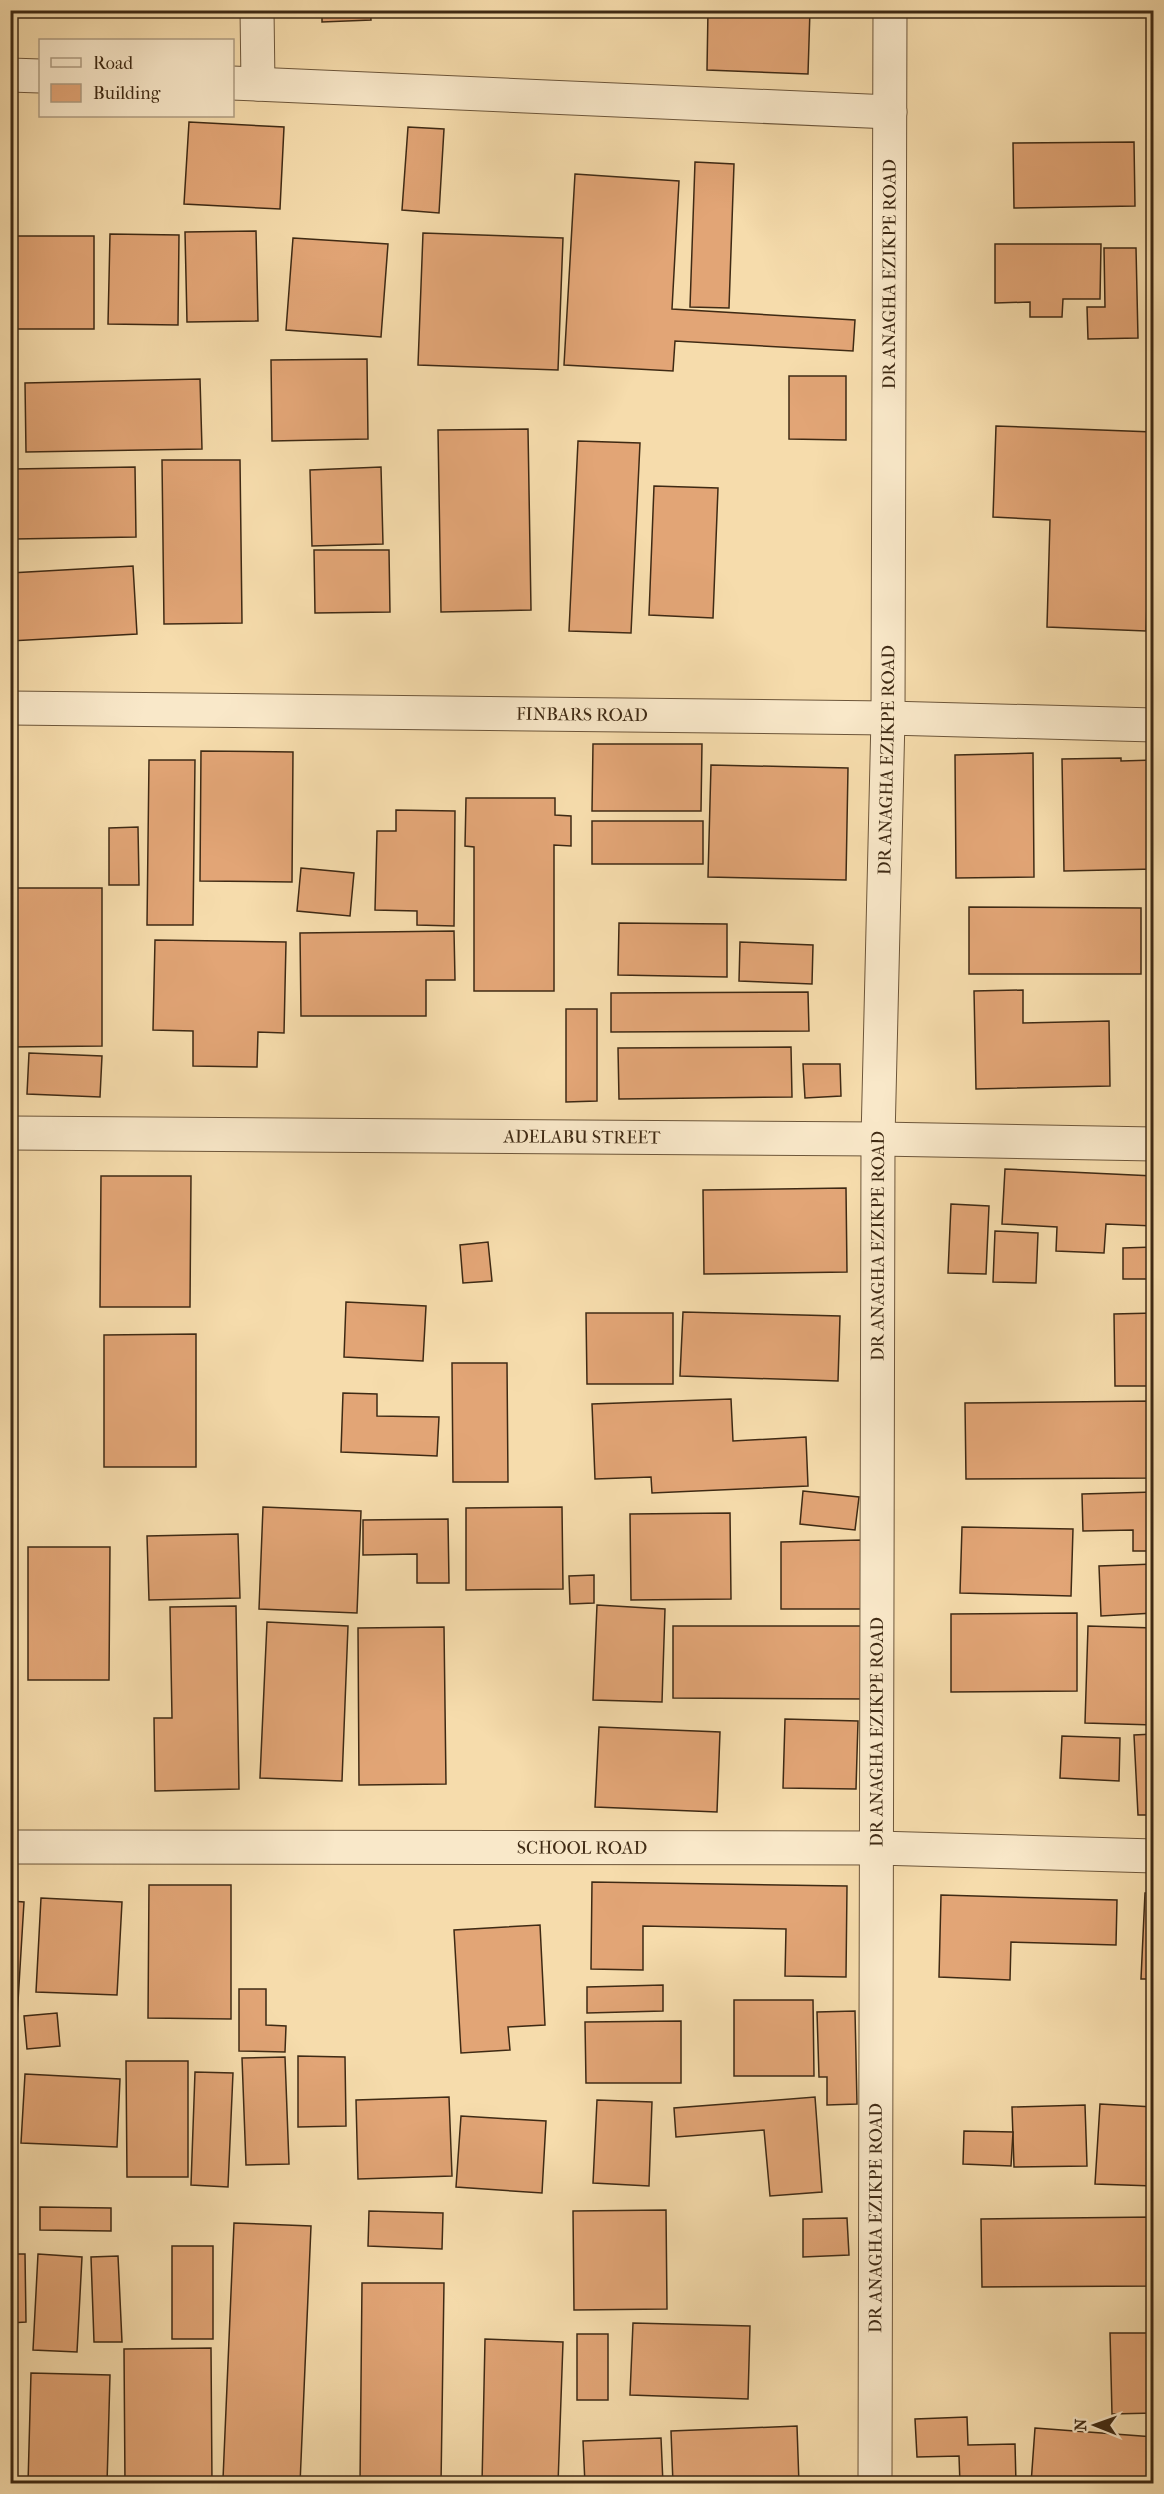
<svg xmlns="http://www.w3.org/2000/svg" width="1164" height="2494" font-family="'IM FELL French Canon',serif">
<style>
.building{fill:#e2a576;stroke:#3f2a14;stroke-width:1.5}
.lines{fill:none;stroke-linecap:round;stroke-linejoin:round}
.minor-casing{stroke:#6d563a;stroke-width:35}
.tertiary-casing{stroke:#6d563a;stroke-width:35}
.minor{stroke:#f9e8c9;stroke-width:33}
.tertiary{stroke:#f9e8c9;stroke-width:33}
.labels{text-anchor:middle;stroke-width:4.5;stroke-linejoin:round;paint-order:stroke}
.street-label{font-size:18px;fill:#3f2a14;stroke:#f9e8c9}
</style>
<rect width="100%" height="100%" fill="#f6dcac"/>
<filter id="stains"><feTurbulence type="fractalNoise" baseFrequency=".00333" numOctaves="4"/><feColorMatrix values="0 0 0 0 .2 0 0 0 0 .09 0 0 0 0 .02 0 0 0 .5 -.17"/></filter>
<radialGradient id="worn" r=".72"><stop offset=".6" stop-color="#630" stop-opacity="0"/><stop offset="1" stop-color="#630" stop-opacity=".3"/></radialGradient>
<g class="building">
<path d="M322,10H370L371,20L322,22Z"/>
<path d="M708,10H810L808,74L707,70Z"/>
<path d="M189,122L284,127L280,209L184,204Z"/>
<path d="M408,127L444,129L439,213L402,210Z"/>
<path d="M1134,142L1135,206L1014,208L1013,143Z"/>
<path d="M695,162L734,164L729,308L690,307Z"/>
<path d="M575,174L679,181L672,309L855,320L853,351L675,341L673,371L564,365Z"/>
<path d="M256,231L258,321L187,322L185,232Z"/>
<path d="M423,233L563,238L558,370L418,365Z"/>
<path d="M110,234L179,235L178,325L108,324Z"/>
<rect x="10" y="236" width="84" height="93"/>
<path d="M293,238L388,244L381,337L286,330Z"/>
<path d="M995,244H1101L1100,299H1063L1062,317H1030V302L995,303Z"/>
<path d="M1104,248H1136L1138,338L1088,339L1087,307H1105Z"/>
<path d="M367,359L368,439L272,441L271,360Z"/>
<path d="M789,376H846V440L789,439Z"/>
<path d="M200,379L202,449L26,452L25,383Z"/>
<path d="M996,426L1153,432L1146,631L1047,627L1050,520L993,517Z"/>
<path d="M528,429L531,610L441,612L438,430Z"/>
<path d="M578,441L640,443L631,633L569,631Z"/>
<path d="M162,460H240L242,623L164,624Z"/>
<path d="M135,467L136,537L14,539L13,469Z"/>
<path d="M381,467L383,544L312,546L310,470Z"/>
<path d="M654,486L718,488L713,618L649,615Z"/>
<path d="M314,550H389L390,612L315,613Z"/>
<path d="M133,566L137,634L10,641V573Z"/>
<path d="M593,744H702L701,811H592Z"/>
<path d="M201,751L293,752L292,882L200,881Z"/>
<path d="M1033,753L1034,877L956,878L955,755Z"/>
<path d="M1121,758V761L1154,760V869L1064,871L1062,759Z"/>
<path d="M149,760H195L193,925H147Z"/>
<path d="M711,765L848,768L846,880L708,877Z"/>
<path d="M466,798H555V815L571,816V846L554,845V991H474V847L465,846Z"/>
<path d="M396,810L455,811L454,926L417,925V911L375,910L377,831H396Z"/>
<rect x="592" y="821" width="111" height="43"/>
<path d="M138,827L139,885H109V828Z"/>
<path d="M301,868L354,873L350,916L297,911Z"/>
<path d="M10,888H102V1046L10,1047Z"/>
<path d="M969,907L1141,908V974H969Z"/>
<path d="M619,923L727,924V977L618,975Z"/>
<path d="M454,931L455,980H426V1016H301L300,933Z"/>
<path d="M155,940L286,942L284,1033L258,1032L257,1067L193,1066V1031L153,1030Z"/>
<path d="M740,942L813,945L812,984L739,981Z"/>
<path d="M1023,990V1023L1109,1021L1110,1086L976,1089L974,991Z"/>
<path d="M808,992L809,1031L611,1032V993Z"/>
<path d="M566,1009H597V1101L566,1102Z"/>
<path d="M791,1047L792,1097L619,1099L618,1048Z"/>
<path d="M29,1053L102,1056L100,1097L27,1094Z"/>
<path d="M803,1064H840L841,1096L805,1098Z"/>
<path d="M1005,1169L1154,1176V1226L1106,1224L1104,1253L1056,1251L1057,1227L1002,1224Z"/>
<path d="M101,1176H191L190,1307H100Z"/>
<path d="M846,1188L847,1272L704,1274L703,1190Z"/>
<path d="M951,1204L989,1206L986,1274L948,1273Z"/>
<path d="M995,1231L1038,1233L1036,1283L993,1282Z"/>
<path d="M488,1242L492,1281L463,1283L460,1245Z"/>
<path d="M1154,1247V1279H1123V1248Z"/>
<path d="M346,1302L426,1306L423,1361L344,1357Z"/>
<path d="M683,1312L840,1316L838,1381L680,1376Z"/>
<path d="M586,1313H673V1384H587Z"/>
<path d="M1154,1313V1386H1115L1114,1314Z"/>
<path d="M196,1334V1467H104V1335Z"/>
<path d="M452,1363H507L508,1482H453Z"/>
<path d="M343,1393L377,1394V1416L439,1417L437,1456L341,1452Z"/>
<path d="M731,1399L733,1441L806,1437L808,1486L652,1493L651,1477L595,1479L592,1404Z"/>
<path d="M1154,1401V1478L966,1479L965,1403Z"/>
<path d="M803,1491L859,1497L855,1530L800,1524Z"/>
<path d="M1154,1492V1551H1133V1530L1083,1531L1082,1494Z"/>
<path d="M263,1507L361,1511L357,1613L259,1609Z"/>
<path d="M562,1507L563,1589L466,1590V1508Z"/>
<path d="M730,1513L731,1599L631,1600L630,1514Z"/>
<path d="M448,1519L449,1583H417V1554L363,1555V1520Z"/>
<path d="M962,1527L1073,1529L1071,1596L960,1593Z"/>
<path d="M238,1534L240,1598L149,1600L147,1536Z"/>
<path d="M861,1540L862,1609H781V1542Z"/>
<path d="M28,1547H110L109,1680H28Z"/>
<path d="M10,1553H12L14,1619H10Z"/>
<path d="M1154,1564V1613L1101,1616L1099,1566Z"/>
<path d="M594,1575V1603L570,1604L569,1576Z"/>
<path d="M597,1605L665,1609L662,1702L593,1700Z"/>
<path d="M236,1606L239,1789L155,1791L154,1718H172L170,1607Z"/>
<path d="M1077,1613V1691L951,1692V1614Z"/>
<path d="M267,1622L348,1626L342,1781L260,1778Z"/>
<path d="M10,1623H14L16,1680H10Z"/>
<path d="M673,1626H867V1699L673,1698Z"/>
<path d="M1088,1626L1154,1628V1725L1085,1723Z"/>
<path d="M444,1627L446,1784L359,1785L358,1628Z"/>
<path d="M785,1719L858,1721L856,1789L783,1788Z"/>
<path d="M599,1727L720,1732L717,1812L595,1807Z"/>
<path d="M1154,1734V1815H1138L1134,1735Z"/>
<path d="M1062,1736L1120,1738L1119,1781L1060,1778Z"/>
<path d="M592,1882L847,1886L846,1977L785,1976L786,1929L643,1926V1970L591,1969Z"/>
<path d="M149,1885H231V2019L148,2018Z"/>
<path d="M1145,1893H1154V1979H1141Z"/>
<path d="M941,1895L1117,1900L1116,1945L1011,1942L1010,1980L939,1977Z"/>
<path d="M41,1898L122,1902L117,1995L36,1992Z"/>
<path d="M10,1901L24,1902L17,2018H10Z"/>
<path d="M540,1925L545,2025L508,2027L510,2050L461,2053L454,1930Z"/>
<path d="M663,1985V2011L587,2013V1987Z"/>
<path d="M239,1989H266V2025L286,2026L285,2052L239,2051Z"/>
<path d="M734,2000H813L814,2076H734Z"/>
<path d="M855,2011L857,2104L827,2105V2077H819L817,2012Z"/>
<path d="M57,2013L60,2046L27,2049L24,2016Z"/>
<path d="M681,2021V2083H586L585,2022Z"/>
<path d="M298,2056L345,2057L346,2126L298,2127Z"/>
<path d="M285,2057L289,2164L246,2165L242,2058Z"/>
<path d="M126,2061H188V2177H127Z"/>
<path d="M195,2072L233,2073L228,2187L191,2185Z"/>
<path d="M25,2074L120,2079L117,2147L21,2143Z"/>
<path d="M449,2097L452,2176L358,2179L356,2100Z"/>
<path d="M815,2097L822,2192L770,2196L764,2130L676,2137L674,2108Z"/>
<path d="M597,2100L652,2102L649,2186L593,2183Z"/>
<path d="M1100,2104L1154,2107L1153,2186L1095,2184Z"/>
<path d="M1085,2105L1087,2166L1014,2167L1012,2107Z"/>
<path d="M461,2116L546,2121L542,2193L456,2187Z"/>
<path d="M964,2131L1013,2132L1011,2166L963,2164Z"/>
<path d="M10,2203H16L17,2242H10Z"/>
<path d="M40,2207L111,2208V2231L40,2230Z"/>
<path d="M666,2210L667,2309L574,2310L573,2211Z"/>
<path d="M369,2211L443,2213L442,2249L368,2246Z"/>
<path d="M1154,2217V2286L982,2287L981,2219Z"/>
<path d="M847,2218L849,2255L803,2257V2219Z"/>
<path d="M234,2223L311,2226L300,2484H245V2480L223,2479Z"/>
<rect x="172" y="2246" width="41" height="93"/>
<path d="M10,2254H25L26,2322L10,2323Z"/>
<path d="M38,2254L82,2257L77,2352L33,2350Z"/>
<path d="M118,2256L122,2342H94L91,2257Z"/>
<path d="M362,2283H444L441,2484H360Z"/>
<path d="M633,2323L750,2326L748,2399L630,2395Z"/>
<path d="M1110,2333H1154V2413L1112,2414Z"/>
<rect x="577" y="2334" width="31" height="66"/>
<path d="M485,2339L563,2342L558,2484H482Z"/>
<path d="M211,2348L212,2484H125L124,2349Z"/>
<path d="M31,2373L110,2375L107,2484H28Z"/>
<path d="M967,2417L968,2445L1015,2444L1016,2484H960L959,2456L917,2457L915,2419Z"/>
<path d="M797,2426L799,2484H673L671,2431Z"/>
<path d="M1035,2428L1154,2437V2484H1031Z"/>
<path d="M661,2438L663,2484H585L583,2441Z"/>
</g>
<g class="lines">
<defs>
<g id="minor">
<path d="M257,10L258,84"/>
<path d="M10,75L40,76"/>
<path d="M232,83L890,112"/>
<path id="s1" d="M10,708L888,718L1154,725"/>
<path id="s2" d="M10,1133L878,1139L1154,1144"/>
<path id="s3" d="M10,1847L877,1848L1154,1856"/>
</g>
<g id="tertiary">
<path id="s4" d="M875,2484L878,1139L888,718L890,10"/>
</g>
</defs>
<use href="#minor" class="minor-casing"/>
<use href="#tertiary" class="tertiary-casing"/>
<use href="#minor" class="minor"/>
<use href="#tertiary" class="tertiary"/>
</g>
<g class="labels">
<g class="street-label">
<text dy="6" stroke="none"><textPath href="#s4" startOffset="2210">DR ANAGHA EZIKPE ROAD</textPath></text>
<text dy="6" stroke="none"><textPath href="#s1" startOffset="572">FINBARS ROAD</textPath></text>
<text dy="6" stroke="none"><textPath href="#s4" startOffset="1724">DR ANAGHA EZIKPE ROAD</textPath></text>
<text dy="6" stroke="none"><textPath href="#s2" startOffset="572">ADELABU STREET</textPath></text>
<text dy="6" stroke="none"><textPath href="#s4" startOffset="1238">DR ANAGHA EZIKPE ROAD</textPath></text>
<text dy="6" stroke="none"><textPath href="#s4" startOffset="752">DR ANAGHA EZIKPE ROAD</textPath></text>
<text dy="6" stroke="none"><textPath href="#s3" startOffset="572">SCHOOL ROAD</textPath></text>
<text dy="6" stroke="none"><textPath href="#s4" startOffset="266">DR ANAGHA EZIKPE ROAD</textPath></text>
</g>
</g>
<rect width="1164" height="2494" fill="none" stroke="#f6dcac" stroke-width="36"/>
<rect x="12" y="12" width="1140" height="2470" fill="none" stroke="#3f2a14" stroke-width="3"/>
<rect x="18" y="18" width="1128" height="2458" fill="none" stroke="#3f2a14" stroke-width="1.5"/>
<rect x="39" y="39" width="195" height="78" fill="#f9e8c9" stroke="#af9c81" stroke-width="1.5"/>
<rect x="51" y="58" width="30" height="9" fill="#f9e8c9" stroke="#af9c81" stroke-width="1.5"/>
<text x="93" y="69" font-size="18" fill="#3f2a14">Road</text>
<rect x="51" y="84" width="30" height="18" fill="#e2a576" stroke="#af9c81" stroke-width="1.5"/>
<text x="93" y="99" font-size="18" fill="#3f2a14">Building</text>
<g transform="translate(1095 2425) rotate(271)" stroke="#f9e8c9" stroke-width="4.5" paint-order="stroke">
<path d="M0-4.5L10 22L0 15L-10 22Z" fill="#3f2a14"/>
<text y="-9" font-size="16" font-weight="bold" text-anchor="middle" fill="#3f2a14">N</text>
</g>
<rect width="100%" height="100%" filter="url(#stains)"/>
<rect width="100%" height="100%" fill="url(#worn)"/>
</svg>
